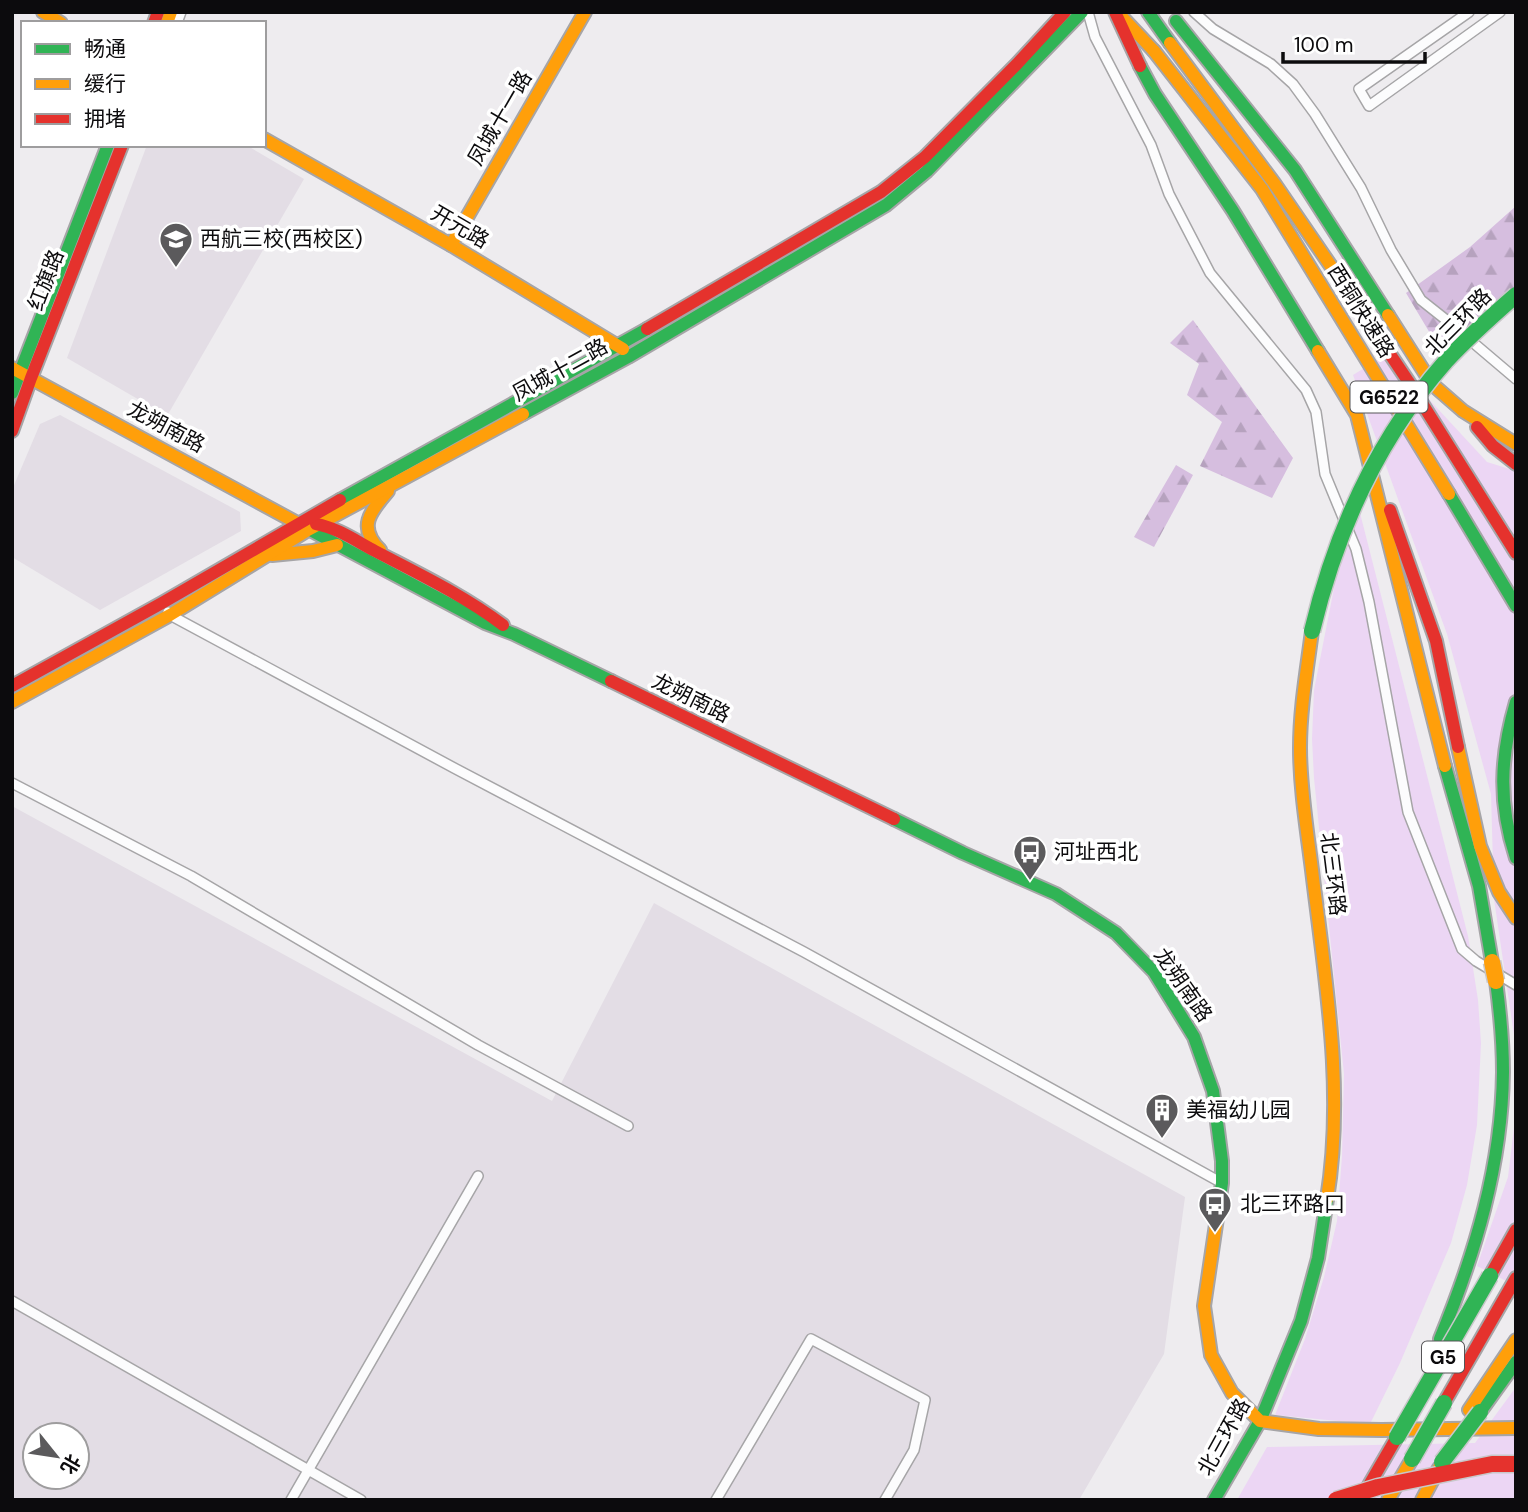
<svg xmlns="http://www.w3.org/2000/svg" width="1528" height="1512" font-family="'DM Sans','Noto Sans SC',sans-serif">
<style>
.built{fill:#e3dde5;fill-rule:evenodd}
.green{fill:#ecd6f4}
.forest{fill:url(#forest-firs)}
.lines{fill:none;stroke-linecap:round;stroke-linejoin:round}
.street-casing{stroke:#a6a5a7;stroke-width:12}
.fast-casing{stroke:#a6a5a7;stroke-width:16}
.slow-casing{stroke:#a6a5a7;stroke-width:16}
.jam-casing{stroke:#a6a5a7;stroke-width:16}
.street{stroke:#fcfcfd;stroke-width:9}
.fast{stroke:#30b455;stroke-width:12}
.slow{stroke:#ff9f0a;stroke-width:12}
.jam{stroke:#e5322d;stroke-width:12}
.fast-bridge-casing{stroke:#c8c7c9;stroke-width:19;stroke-linecap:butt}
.slow-bridge-casing{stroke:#c8c7c9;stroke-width:19;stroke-linecap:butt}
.jam-bridge-casing{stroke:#c8c7c9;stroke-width:19;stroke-linecap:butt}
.fast-bridge{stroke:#30b455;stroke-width:16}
.slow-bridge{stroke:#ff9f0a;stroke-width:16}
.jam-bridge{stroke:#e5322d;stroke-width:16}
.labels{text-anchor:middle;stroke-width:7;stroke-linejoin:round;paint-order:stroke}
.shield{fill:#fff;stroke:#555456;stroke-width:2}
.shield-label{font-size:19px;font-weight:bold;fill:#0c0b0d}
.street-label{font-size:21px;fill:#0c0b0d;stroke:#fff}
.poi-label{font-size:21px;fill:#0c0b0d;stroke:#fff;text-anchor:start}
</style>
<defs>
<pattern id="forest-firs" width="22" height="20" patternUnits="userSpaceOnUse" patternTransform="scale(1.75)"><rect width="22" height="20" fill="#d6bedf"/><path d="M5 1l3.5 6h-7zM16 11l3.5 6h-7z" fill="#b6a2be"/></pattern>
</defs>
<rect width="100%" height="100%" fill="#eeecef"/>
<g class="built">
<path d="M147,145H246L304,179L167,416L67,358Z"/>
<path d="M60,415L240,512L241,531L100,610L12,557V490L40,424Z"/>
<path d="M12,806L552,1101L654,903L1185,1197L1164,1354L1079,1500H12ZM35,1435H77V1477H35Z"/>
</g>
<g class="green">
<path d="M1387,354L1487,462L1516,471V1049L1494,899L1491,794L1447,634L1353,375Z"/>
<path d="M1360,513L1468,936L1478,1000L1481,1043L1477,1125L1467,1185L1451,1243L1400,1363L1370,1424L1275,1415L1305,1339L1324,1277L1337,1221L1342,1156L1344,1074L1314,778L1312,739L1314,690L1335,583L1343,551Z"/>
<path d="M1516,1111V1286L1477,1266L1508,1177Z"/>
<path d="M1516,1387V1494L1512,1500H1237L1267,1447L1475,1443Z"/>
</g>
<g class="forest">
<path d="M1516,206V288L1443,355L1406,293L1470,247Z"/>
<path d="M1193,320L1293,458L1272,498L1200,466L1222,422L1187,395L1199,364L1170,343Z"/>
<path d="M1176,465L1193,475L1154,547L1134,537Z"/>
</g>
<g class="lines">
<defs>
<g id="street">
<path d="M1088,12L1095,37L1151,145L1169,194L1210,273L1306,390L1316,412L1325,474L1356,549L1369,602L1408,812L1462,949L1476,961L1516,985"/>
<path d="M1194,12L1213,29L1271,64L1293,84L1315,114L1361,188L1391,250L1421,300L1450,323L1516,379"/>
<path d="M1469,12L1359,89L1369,106L1500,12"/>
<path d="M177,23L181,12"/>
<path d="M168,612L170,615L456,769L804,952L1222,1183"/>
<path d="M12,783L191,876L478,1045L628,1126"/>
<path d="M12,1301L361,1500"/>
<path d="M291,1500L478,1176"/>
<path d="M716,1500L811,1339L925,1400L914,1450L885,1500"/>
</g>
<g id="fast">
<path d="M1148,12L1170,43"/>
<path d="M1176,21L1295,170L1388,315"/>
<path d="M1140,66L1155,94L1233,211L1318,351"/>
<path d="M12,393L108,145"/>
<path d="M523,414L628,357L886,205L927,171L1082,12"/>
<path d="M1449,494L1516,606"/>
<path d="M340,500L647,329"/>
<path d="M299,524L485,623L514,634L611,681"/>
<path d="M1516,702C1500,757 1498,803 1516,858"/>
<path d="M1445,766L1479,886L1492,962"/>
<path d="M894,819L963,853L1056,894L1116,933L1154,972L1194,1037L1213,1091L1222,1161V1183L1218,1211"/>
<path d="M1440,1339C1475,1254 1502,1165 1503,1072C1503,1042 1500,1011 1496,981"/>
<path d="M1480,1412L1516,1362"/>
<path d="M1214,1500L1260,1421L1301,1321L1318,1258L1327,1199"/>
</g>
<g id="slow">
<path d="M43,12L61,23"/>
<path d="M1121,16L1154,51"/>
<path d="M167,23L171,12"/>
<path d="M1170,43L1274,183L1335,272"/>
<path d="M1154,51L1262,189L1449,494"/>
<path d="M264,139L451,245L623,349"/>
<path d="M451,245L585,12"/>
<path d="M1388,315L1432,384L1463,411L1516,444"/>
<path d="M1318,351L1357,415L1445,766"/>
<path d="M12,368L299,524"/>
<path d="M380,550C357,527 370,512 388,491"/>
<path d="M272,555L313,551L337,545"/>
<path d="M1312,631C1307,670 1300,708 1300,748C1300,788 1307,830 1312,870C1325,979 1345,1089 1327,1199"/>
<path d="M12,702L170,615L308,530L523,414"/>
<path d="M1458,747L1480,846L1499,892L1516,918"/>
<path d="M1218,1211L1204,1306L1211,1355L1232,1393L1260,1421L1319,1429L1382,1430L1516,1428"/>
<path d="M1469,1410L1516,1340"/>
<path d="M1388,1500L1412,1459"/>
<path d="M1422,1500L1439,1468"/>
</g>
<g id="jam">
<path d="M1115,12L1140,66"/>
<path d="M154,23L158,12"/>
<path d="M1335,272L1408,381L1516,553"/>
<path d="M647,329L881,192L925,157L1017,64L1065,12"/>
<path d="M1477,427L1493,446L1516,464"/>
<path d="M12,431L31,378L122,145"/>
<path d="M1390,510L1436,641L1458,747"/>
<path d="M316,524C338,528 356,541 375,551C419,574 463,595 503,625"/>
<path d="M611,681L894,819"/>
<path d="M12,686L162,603L340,500"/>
<path d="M1490,1276L1516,1230"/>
<path d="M1444,1403L1516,1278"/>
<path d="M1361,1499L1397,1437"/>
</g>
</defs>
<use href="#street" class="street-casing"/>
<use href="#fast" class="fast-casing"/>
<use href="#slow" class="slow-casing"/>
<use href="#jam" class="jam-casing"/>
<use href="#street" class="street"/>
<use href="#fast" class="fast"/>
<use href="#slow" class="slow"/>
<use href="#jam" class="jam"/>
<defs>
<g id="fast-bridge">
<path d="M1312,631C1336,531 1377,439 1446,361C1468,337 1492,316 1516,295"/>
<path d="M1397,1437L1490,1276"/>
<path d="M1412,1459L1444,1403"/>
<path d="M1442,1462L1480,1412"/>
</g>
<path id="slow-bridge" d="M1492,962L1496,981"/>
<path id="jam-bridge" d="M1336,1500L1378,1487L1492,1464H1516"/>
</defs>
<use href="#fast-bridge" class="fast-bridge-casing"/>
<use href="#slow-bridge" class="slow-bridge-casing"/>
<use href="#jam-bridge" class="jam-bridge-casing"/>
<use href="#fast-bridge" class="fast-bridge"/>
<use href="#slow-bridge" class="slow-bridge"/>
<use href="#jam-bridge" class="jam-bridge"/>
</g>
<defs>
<symbol id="school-pin" viewBox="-11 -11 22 30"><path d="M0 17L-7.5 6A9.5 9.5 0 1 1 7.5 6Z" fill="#5b5a5c" stroke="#fff"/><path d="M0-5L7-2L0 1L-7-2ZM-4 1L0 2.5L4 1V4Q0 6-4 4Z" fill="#fff"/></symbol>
<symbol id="bus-pin" viewBox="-11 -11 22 30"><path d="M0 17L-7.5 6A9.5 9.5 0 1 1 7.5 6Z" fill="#5b5a5c" stroke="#fff"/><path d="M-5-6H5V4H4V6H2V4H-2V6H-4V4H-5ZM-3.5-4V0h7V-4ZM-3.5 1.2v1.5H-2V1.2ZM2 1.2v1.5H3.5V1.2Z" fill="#fff"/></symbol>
<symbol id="building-pin" viewBox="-11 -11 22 30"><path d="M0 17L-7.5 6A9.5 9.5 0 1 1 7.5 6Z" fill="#5b5a5c" stroke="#fff"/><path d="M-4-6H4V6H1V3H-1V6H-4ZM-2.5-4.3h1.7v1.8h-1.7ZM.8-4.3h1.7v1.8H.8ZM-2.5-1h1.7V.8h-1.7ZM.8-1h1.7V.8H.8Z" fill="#fff"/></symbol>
</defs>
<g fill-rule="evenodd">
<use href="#school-pin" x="157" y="220" width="38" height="52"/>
<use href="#bus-pin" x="1011" y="833" width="38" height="52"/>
<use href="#building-pin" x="1143" y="1091" width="38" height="52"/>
<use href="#bus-pin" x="1196" y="1185" width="38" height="52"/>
</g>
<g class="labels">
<g class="shield">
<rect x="1350.5" y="381.5" width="77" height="31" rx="5"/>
<rect x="1422" y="1341.5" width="42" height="31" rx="5"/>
</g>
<g class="shield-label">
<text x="1389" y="404">G6522</text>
<text x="1443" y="1364">G5</text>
</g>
<g class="street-label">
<text transform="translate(500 118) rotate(-60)" y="7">凤城十一路</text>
<text transform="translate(460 227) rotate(30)" y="7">开元路</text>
<text transform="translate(46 280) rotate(-69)" y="7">红旗路</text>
<text transform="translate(1361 311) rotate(58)" y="7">西铜快速路</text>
<text transform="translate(1458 322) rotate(-45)" y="7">北三环路</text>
<text transform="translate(560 370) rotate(-29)" y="7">凤城十二路</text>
<text transform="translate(166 427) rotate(28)" y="7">龙朔南路</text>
<text transform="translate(691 698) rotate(26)" y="7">龙朔南路</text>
<text transform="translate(1333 874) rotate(83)" y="7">北三环路</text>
<text transform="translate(1183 985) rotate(55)" y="7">龙朔南路</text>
<text transform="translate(1224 1437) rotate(-61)" y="7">北三环路</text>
</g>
<g class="poi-label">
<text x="200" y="246">西航三校(西校区)</text>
<text x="1054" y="859">河址西北</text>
<text x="1186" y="1117">美福幼儿园</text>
<text x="1240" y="1211">北三环路口</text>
</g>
</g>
<rect width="1528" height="1512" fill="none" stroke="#0c0b0d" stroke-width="28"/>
<rect x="21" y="21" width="245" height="126" fill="#ffffff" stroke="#9e9d9e" stroke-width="2"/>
<rect x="35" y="44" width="35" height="10" fill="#30b455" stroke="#9e9d9e" stroke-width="2"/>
<text x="84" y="56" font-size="21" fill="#0c0b0d">畅通</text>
<rect x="35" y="79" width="35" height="10" fill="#ff9f0a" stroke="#9e9d9e" stroke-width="2"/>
<text x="84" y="91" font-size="21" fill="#0c0b0d">缓行</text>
<rect x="35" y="114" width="35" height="10" fill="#e5322d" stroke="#9e9d9e" stroke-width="2"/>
<text x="84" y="126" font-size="21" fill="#0c0b0d">拥堵</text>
<g transform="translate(56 1456) rotate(120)"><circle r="33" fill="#ffffff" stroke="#9e9d9e" stroke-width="2"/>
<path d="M0-5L12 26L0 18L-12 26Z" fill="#5b5a5c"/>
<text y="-10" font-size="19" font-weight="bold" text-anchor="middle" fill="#0c0b0d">北</text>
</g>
<path d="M1283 52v10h142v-10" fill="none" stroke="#0c0b0d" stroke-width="3.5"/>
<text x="1294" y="52" font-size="21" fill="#0c0b0d" stroke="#ffffff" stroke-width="5" paint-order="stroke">100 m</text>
</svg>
